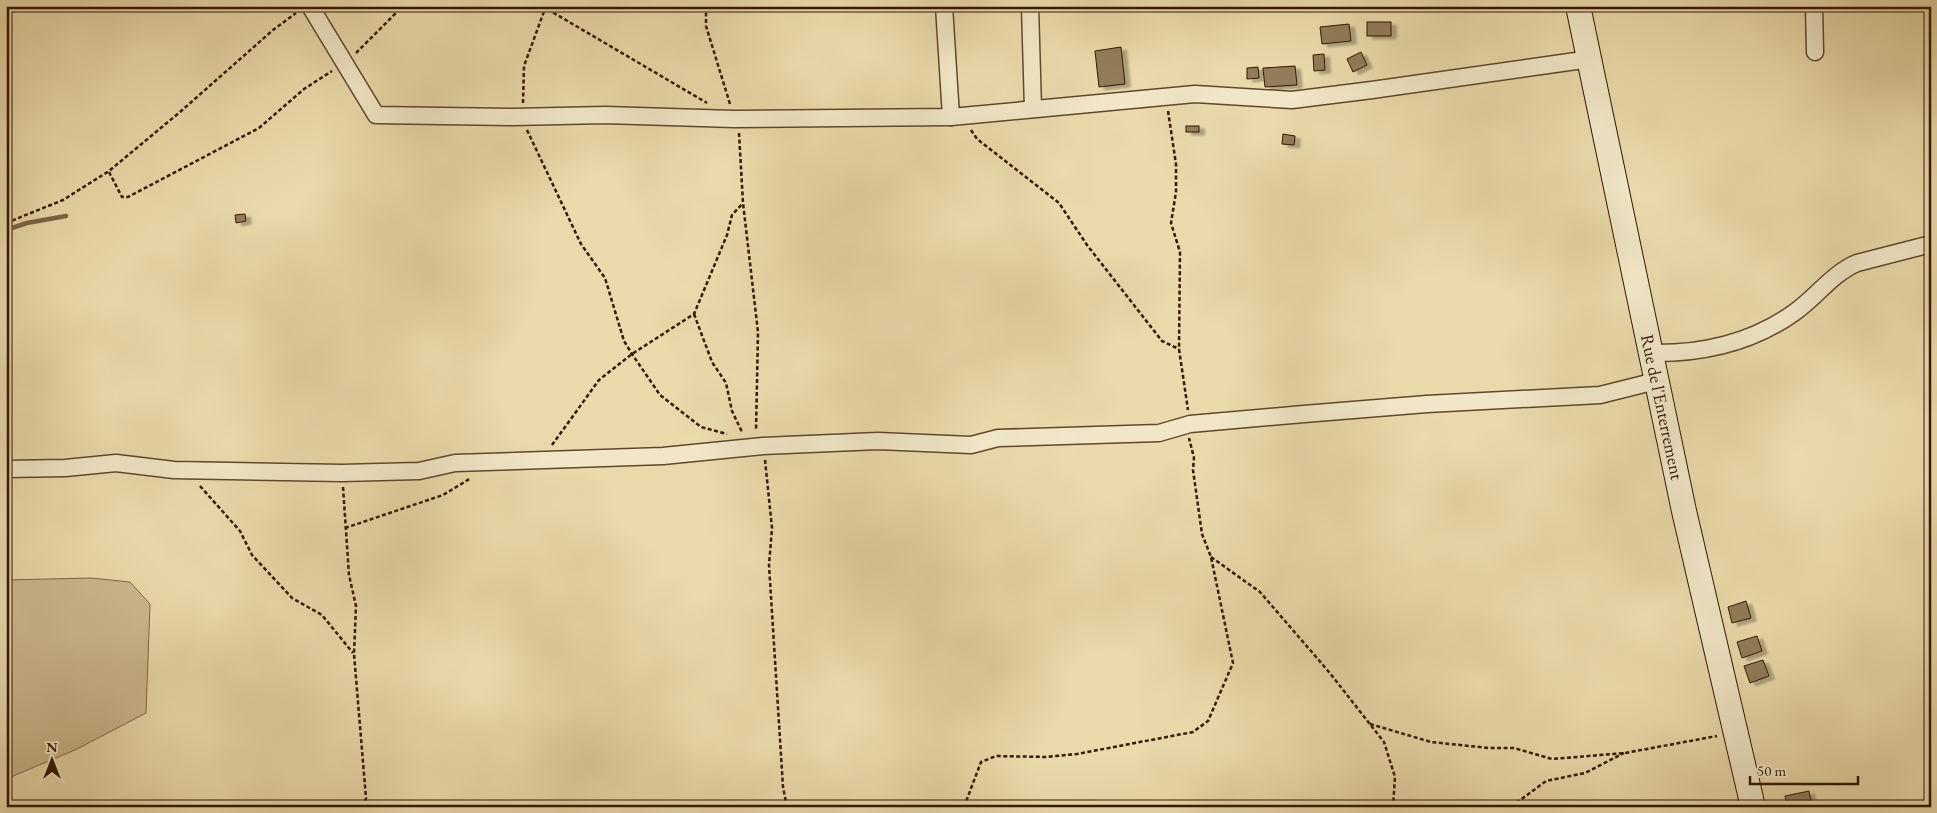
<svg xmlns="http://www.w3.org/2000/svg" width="1937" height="813" font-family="'EB Garamond',serif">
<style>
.green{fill:#cbb98e;stroke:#7f6848}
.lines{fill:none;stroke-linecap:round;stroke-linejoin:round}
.stream{stroke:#7c6346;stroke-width:4.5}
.building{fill:#927c5a;stroke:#331603;filter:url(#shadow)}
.street-casing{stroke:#61472d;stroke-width:19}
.secondary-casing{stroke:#331603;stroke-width:26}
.path{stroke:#331603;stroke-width:2.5;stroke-dasharray:4 2.5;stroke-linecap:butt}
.street{stroke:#f1e7c8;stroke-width:16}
.secondary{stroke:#f1e7c8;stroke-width:24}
.labels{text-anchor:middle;stroke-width:4.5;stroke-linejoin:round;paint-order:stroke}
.street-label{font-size:18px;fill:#331603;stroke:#f1e7c8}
</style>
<defs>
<filter id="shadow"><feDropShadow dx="5.5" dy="3" stdDeviation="1" flood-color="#0004"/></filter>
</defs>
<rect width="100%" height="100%" fill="#eadaab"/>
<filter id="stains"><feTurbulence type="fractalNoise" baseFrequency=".004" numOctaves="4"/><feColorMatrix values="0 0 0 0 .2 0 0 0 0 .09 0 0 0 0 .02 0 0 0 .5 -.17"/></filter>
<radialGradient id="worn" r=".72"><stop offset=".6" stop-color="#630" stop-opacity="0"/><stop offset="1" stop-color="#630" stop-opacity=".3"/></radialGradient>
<path class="green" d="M91,578L130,582L150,604L146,713L75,750L6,779V580Z"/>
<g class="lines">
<path class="stream" d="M6,230L27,223L66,216"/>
</g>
<g class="building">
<rect x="1367" y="22" width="24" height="14"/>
<path d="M1349,24L1351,41L1322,44L1320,27Z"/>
<path d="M1121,47L1125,84L1099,87L1095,51Z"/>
<path d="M1361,52L1367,65L1353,72L1347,59Z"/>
<path d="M1324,54L1325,70L1314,71L1313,55Z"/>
<path d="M1295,66L1297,85L1265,87L1263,68Z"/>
<path d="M1258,67L1259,78L1247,79V68Z"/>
<rect x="1186" y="126" width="13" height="6"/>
<path d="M1283,134L1295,136L1294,145L1282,144Z"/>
<path d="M245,214L246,221L236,223L235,215Z"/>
<path d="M1746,601L1751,618L1732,623L1728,607Z"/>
<path d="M1757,636L1762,651L1742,658L1737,642Z"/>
<path d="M1763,660L1769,676L1750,683L1744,666Z"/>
<path d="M1809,791L1812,807H1787L1785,796Z"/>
</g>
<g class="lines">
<defs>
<g id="street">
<path d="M310,6L376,115L513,117L605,115L734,119L951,117L1195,94L1292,100L1372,90L1590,59"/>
<path d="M944,6L951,117"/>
<path d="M1030,6L1033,109"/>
<path d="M1814,6L1815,52"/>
<path d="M1650,353C1701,354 1752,343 1795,312C1816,297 1833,273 1857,263L1931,244"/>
<path d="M6,469L65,468L116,463L174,470L342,473L419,471L455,463L663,456L763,446L878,441L971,445L998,438L1159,433L1190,424L1304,414L1427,404L1600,395L1656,381"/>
</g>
<path id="secondary" d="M1578,6L1684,511L1753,807"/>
</defs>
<use href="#street" class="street-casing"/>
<use href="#secondary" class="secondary-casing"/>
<g class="path">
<path d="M542,6L707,103"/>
<path d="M706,6V26L730,104"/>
<path d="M356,53L403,6"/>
<path d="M523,103L524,66L546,6"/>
<path d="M1168,111L1176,164V192L1171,223L1180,252L1179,349L1188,410"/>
<path d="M527,130L581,244L605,278L624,341L632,354L660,395L701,427L727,434"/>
<path d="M971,130L977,139L1059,203L1087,245L1162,341L1179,349"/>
<path d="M739,133L743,203L758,332L756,431"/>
<path d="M109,172L122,197H128L259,128L304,89L332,71"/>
<path d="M6,223L63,200L109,171L180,112L273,30L296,13"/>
<path d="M694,314L712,362L726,383L732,411L742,432"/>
<path d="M552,445L599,380L632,354L694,314L727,235L732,215L743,203"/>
<path d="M765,460L772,528L769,565L783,787L787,807"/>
<path d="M200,486L240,531L252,555L292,598L322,615L353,653"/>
<path d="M343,487L349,575L356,606L354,654L366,798L364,807"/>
<path d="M345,528L443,495L471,478"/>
<path d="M1211,557L1260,592L1329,672L1384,742L1395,777L1393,807"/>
<path d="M1370,724L1431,742L1489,748H1514L1552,759L1625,753L1717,736"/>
<path d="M964,807L981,762L996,756L1046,757L1077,754L1193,732L1208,721L1233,663L1211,557L1202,534L1193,470L1194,458L1189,438"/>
<path d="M1504,807L1519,801L1546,781L1585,773L1624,753"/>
</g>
<use href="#street" class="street"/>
<use href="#secondary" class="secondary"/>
</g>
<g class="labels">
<g class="street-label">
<text transform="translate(1662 407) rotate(78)" y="6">Rue de l'Enterrement</text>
</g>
</g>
<rect width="1937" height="813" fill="none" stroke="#eadaab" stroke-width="25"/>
<rect x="8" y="8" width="1922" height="798" fill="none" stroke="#331603" stroke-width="2.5"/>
<rect x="12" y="12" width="1912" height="788" fill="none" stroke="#331603"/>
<g transform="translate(52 760)" stroke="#f1e7c8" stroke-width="4" paint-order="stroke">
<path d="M0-4L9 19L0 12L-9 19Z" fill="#331603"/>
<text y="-8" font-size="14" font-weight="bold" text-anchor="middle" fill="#331603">N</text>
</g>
<path d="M1750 776v8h108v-8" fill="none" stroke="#331603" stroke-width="2.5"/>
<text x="1757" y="776" font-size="15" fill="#331603" stroke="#f1e7c8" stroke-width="4" paint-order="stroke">50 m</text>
<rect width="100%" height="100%" filter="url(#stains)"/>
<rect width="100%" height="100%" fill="url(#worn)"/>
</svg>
